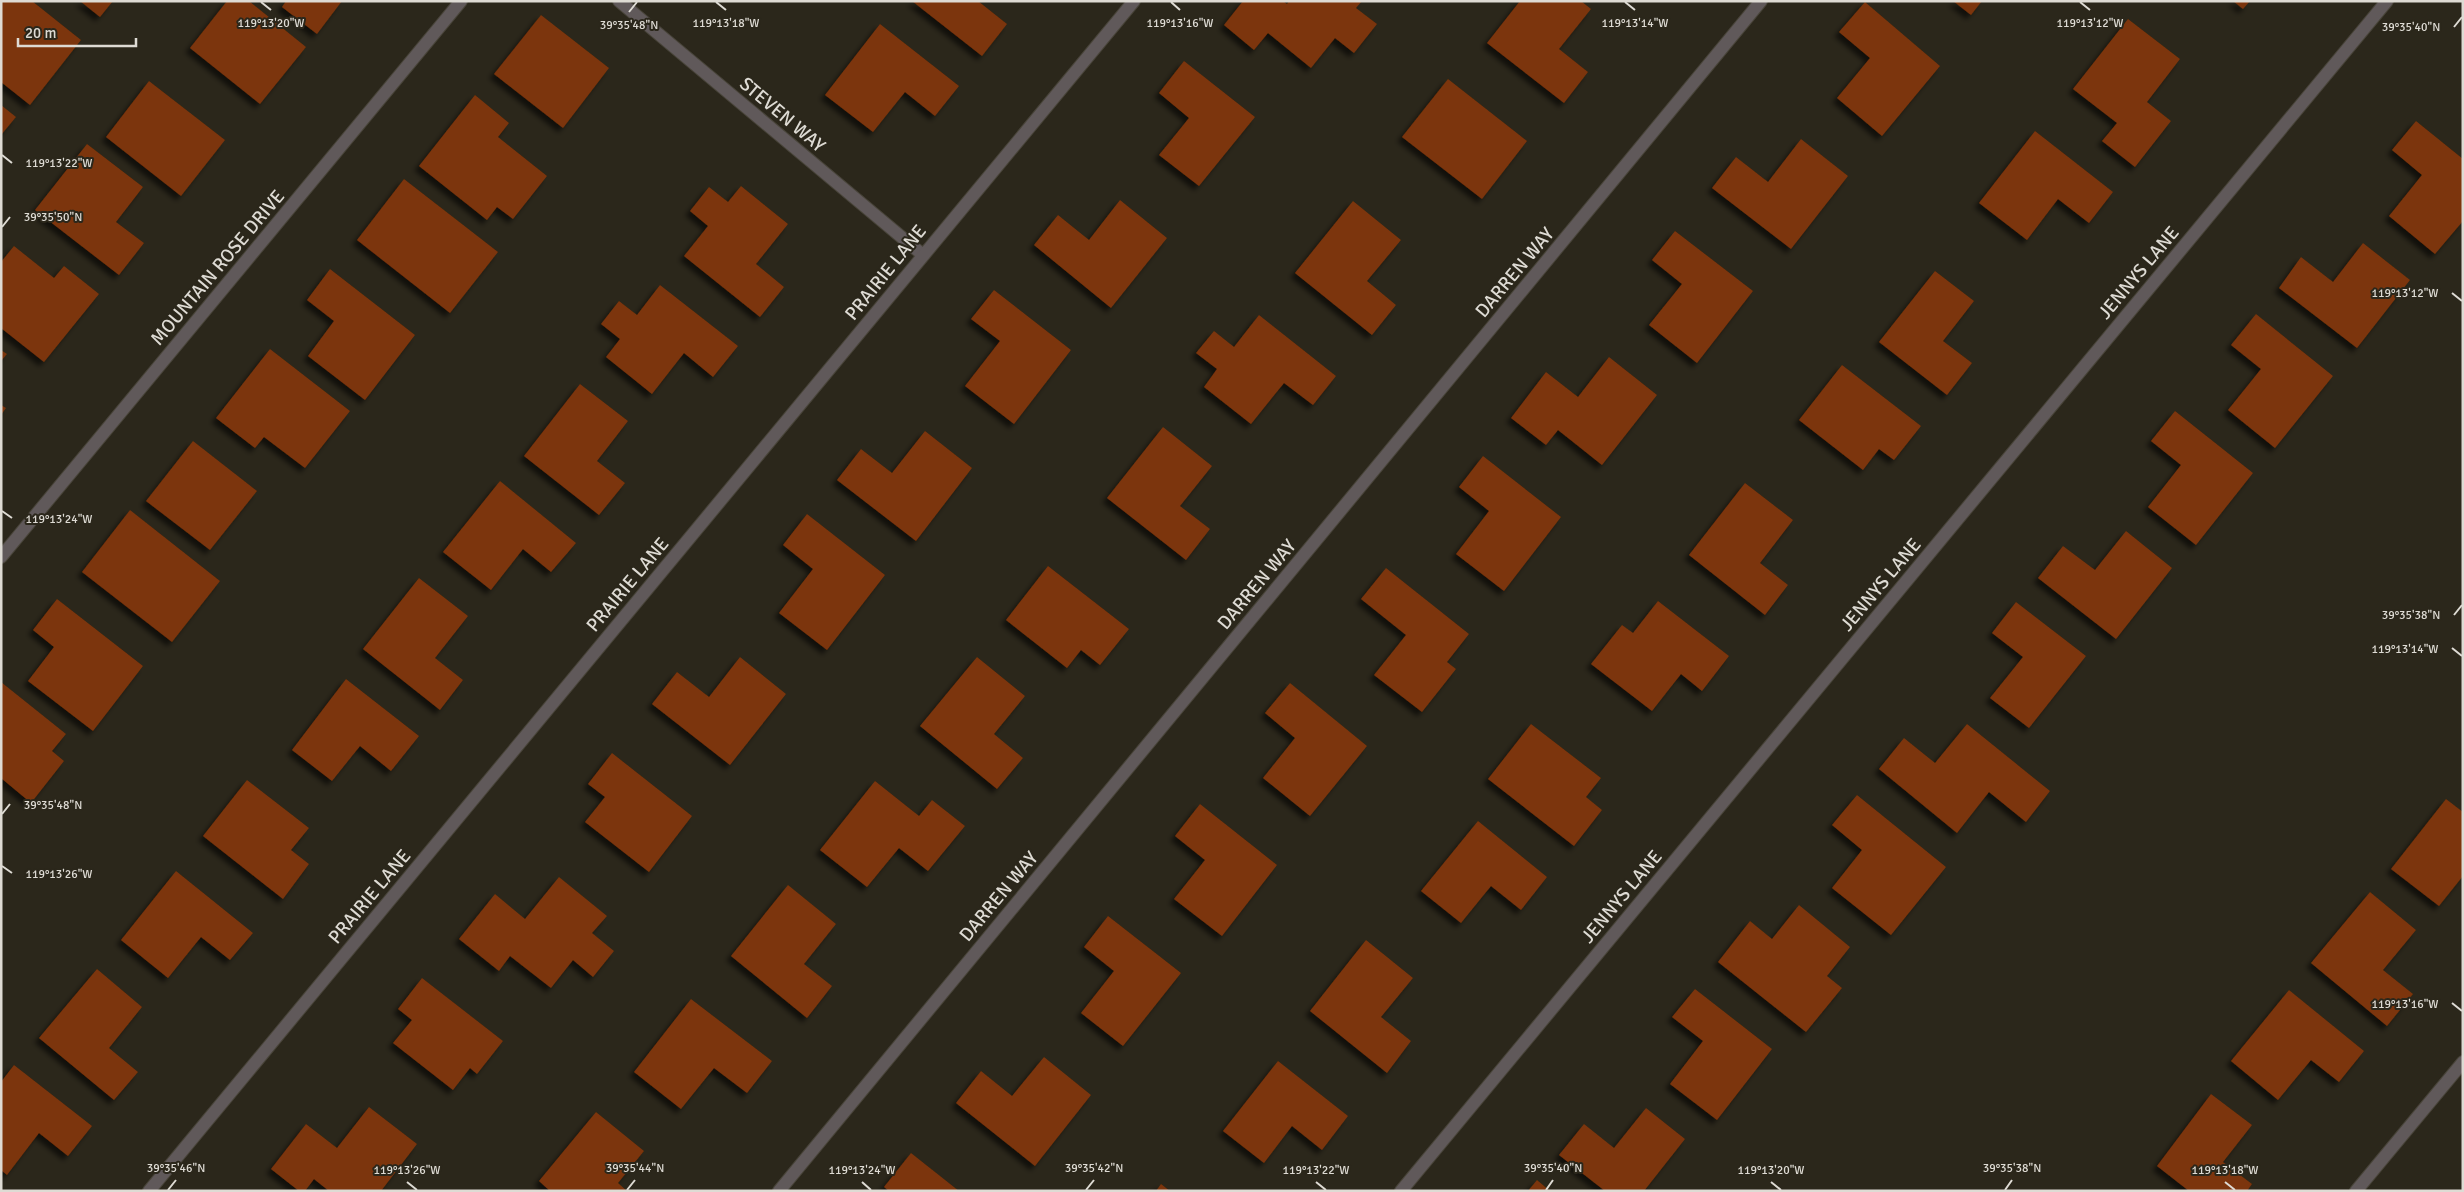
<svg xmlns="http://www.w3.org/2000/svg" width="2464" height="1192" font-family="Signika,sans-serif">
<style>
.building{fill:#7b3409;filter:url(#shadow)}
.lines{fill:none;stroke-linecap:round;stroke-linejoin:round}
.street-casing{stroke:#484439;stroke-width:14}
.street{stroke:#60595a;stroke-width:12}
.ticks{fill:none;stroke:#dedbd4;stroke-width:2}
.labels{text-anchor:middle;stroke-width:4;stroke-linejoin:round;paint-order:stroke}
.street-label{font-size:19px;fill:#dedbd4;stroke:#2b271b}
.ticks-label{font-size:12px;text-anchor:middle;fill:#dedbd4;stroke:#2b271b;stroke-width:4;stroke-linejoin:round;paint-order:stroke}
</style>
<defs>
<filter id="shadow"><feDropShadow dx="-4.5" dy="4.5" stdDeviation="2.5" flood-color="#0009"/></filter>
</defs>
<rect width="100%" height="100%" fill="#2b271b"/>
<g class="building">
<path d="M1,1H32L81,40L30,105L1,82Z"/>
<path d="M80,1H113L100,17Z"/>
<path d="M227,1H249L306,47L260,104L190,48Z"/>
<path d="M286,1H342L317,34L282,7Z"/>
<path d="M912,1H978L1007,24L982,56Z"/>
<path d="M1243,1H1283L1287,4L1289,1H1362L1356,8L1377,24L1354,53L1335,38L1311,68L1268,33L1254,50L1224,25Z"/>
<path d="M1520,1H1581L1591,9L1559,49L1588,72L1564,103L1487,43Z"/>
<path d="M1953,1H1982L1971,15Z"/>
<path d="M2233,1H2250L2243,9Z"/>
<path d="M1865,2L1940,66L1882,136L1837,98L1870,58L1839,32Z"/>
<path d="M541,15L609,68L563,128L494,74Z"/>
<path d="M2128,19L2180,59L2147,102L2171,121L2135,167L2102,141L2117,123L2073,89Z"/>
<path d="M880,24L959,86L935,116L905,92L873,132L825,95Z"/>
<path d="M1184,61L1255,117L1199,186L1159,155L1189,118L1159,93Z"/>
<path d="M1448,79L1527,141L1482,199L1402,137Z"/>
<path d="M149,81L225,140L181,196L106,137Z"/>
<path d="M475,95L509,123L498,137L547,176L513,219L497,207L487,220L419,166Z"/>
<path d="M1,105L16,117L1,135Z"/>
<path d="M2416,121L2463,159V221L2435,254L2389,216L2422,175L2392,150Z"/>
<path d="M2035,131L2113,192L2089,223L2058,199L2027,240L1979,203Z"/>
<path d="M1801,139L1848,176L1791,249L1712,188L1736,157L1768,182Z"/>
<path d="M87,144L143,187L116,222L144,243L119,275L35,210Z"/>
<path d="M404,179L498,252L450,313L357,240Z"/>
<path d="M741,186L788,224L756,264L784,287L760,317L684,256L708,226L690,211L709,187L728,202Z"/>
<path d="M1120,200L1167,238L1111,308L1034,245L1058,215L1089,240Z"/>
<path d="M1353,201L1401,240L1367,281L1396,305L1372,335L1295,273Z"/>
<path d="M1675,231L1753,291L1697,363L1649,325L1682,284L1652,260Z"/>
<path d="M2363,243L2410,280L2357,348L2279,288L2301,257L2333,282Z"/>
<path d="M14,246L54,278L64,266L99,294L44,362L1,328V262Z"/>
<path d="M330,269L415,335L365,400L308,356L334,321L307,300Z"/>
<path d="M1935,271L1974,301L1943,341L1972,363L1947,395L1879,342Z"/>
<path d="M660,285L738,346L713,377L684,353L652,394L606,357L620,339L601,324L619,301L637,315Z"/>
<path d="M994,290L1071,350L1014,424L965,386L1000,341L971,319Z"/>
<path d="M2256,314L2333,376L2275,448L2228,410L2261,369L2231,345Z"/>
<path d="M1259,315L1336,376L1313,405L1284,383L1251,424L1204,387L1217,369L1196,353L1214,331L1234,347Z"/>
<path d="M270,349L350,411L305,468L264,437L255,448L216,418Z"/>
<path d="M1,350L7,354L1,361Z"/>
<path d="M1609,357L1657,395L1602,465L1558,430L1546,445L1511,418L1546,372L1578,397Z"/>
<path d="M1842,365L1921,426L1894,460L1879,449L1863,470L1799,420Z"/>
<path d="M580,384L628,421L597,461L625,483L599,515L524,456Z"/>
<path d="M1,405L6,408L1,415Z"/>
<path d="M2175,411L2253,473L2196,545L2148,507L2181,465L2151,441Z"/>
<path d="M1163,427L1212,466L1180,506L1210,529L1186,560L1107,498Z"/>
<path d="M925,431L972,468L916,541L837,480L861,449L892,473Z"/>
<path d="M193,441L257,491L210,550L146,501Z"/>
<path d="M1483,456L1561,517L1504,591L1456,554L1489,511L1459,487Z"/>
<path d="M500,481L576,543L551,572L523,549L491,590L443,552Z"/>
<path d="M1745,483L1793,520L1760,563L1788,585L1765,615L1689,555Z"/>
<path d="M130,510L220,581L172,642L82,572Z"/>
<path d="M807,514L885,575L827,650L779,613L813,569L783,545Z"/>
<path d="M2126,531L2172,568L2116,639L2038,578L2063,546L2095,570Z"/>
<path d="M1048,566L1129,629L1100,665L1081,650L1067,668L1006,620Z"/>
<path d="M1386,568L1469,634L1447,662L1456,669L1422,712L1374,675L1406,635L1361,599Z"/>
<path d="M419,578L468,616L435,658L463,680L440,710L363,649Z"/>
<path d="M57,599L143,666L93,731L28,681L54,647L33,630Z"/>
<path d="M1658,601L1729,656L1702,691L1681,674L1652,711L1591,664L1622,625L1633,633Z"/>
<path d="M2016,602L2086,656L2029,728L1990,698L2023,657L1992,633Z"/>
<path d="M740,657L786,694L730,765L652,704L677,672L709,697Z"/>
<path d="M977,657L1025,696L994,734L1023,758L997,789L920,726Z"/>
<path d="M346,679L419,736L391,771L360,746L332,781L292,750Z"/>
<path d="M1,682L66,734L52,751L64,761L31,803L1,778Z"/>
<path d="M1290,683L1367,746L1310,816L1263,778L1295,738L1265,713Z"/>
<path d="M1531,724L1601,778L1586,797L1602,810L1574,846L1488,779Z"/>
<path d="M1967,724L2050,791L2026,822L1989,792L1957,833L1879,769L1904,738L1935,763Z"/>
<path d="M612,753L692,816L649,872L585,822L605,797L588,784Z"/>
<path d="M247,780L309,828L291,850L309,864L283,899L203,836Z"/>
<path d="M875,781L919,816L932,800L965,826L928,871L899,848L867,887L820,850Z"/>
<path d="M1857,795L1946,867L1891,935L1832,888L1862,850L1832,825Z"/>
<path d="M2446,799L2463,812V876L2439,906L2391,869Z"/>
<path d="M1200,804L1277,865L1222,936L1174,899L1205,860L1175,836Z"/>
<path d="M1478,821L1547,877L1521,910L1491,886L1461,923L1421,891Z"/>
<path d="M176,871L253,933L230,960L201,937L168,978L121,940Z"/>
<path d="M559,877L607,916L592,933L614,951L593,977L573,960L551,988L510,956L499,971L459,939L495,894L525,919Z"/>
<path d="M788,885L836,924L804,964L832,986L807,1018L731,956Z"/>
<path d="M2370,892L2416,930L2383,970L2413,994L2387,1026L2311,963Z"/>
<path d="M1799,905L1850,947L1827,976L1842,988L1806,1032L1718,962L1750,921L1772,939Z"/>
<path d="M1108,916L1181,973L1123,1046L1081,1013L1114,971L1084,947Z"/>
<path d="M1366,940L1413,978L1381,1017L1411,1041L1387,1073L1310,1011Z"/>
<path d="M97,969L142,1007L109,1048L138,1072L114,1100L39,1038Z"/>
<path d="M422,978L503,1041L477,1074L470,1068L453,1090L393,1043L412,1020L398,1009Z"/>
<path d="M1695,989L1772,1049L1717,1120L1670,1084L1703,1041L1672,1017Z"/>
<path d="M2289,990L2364,1051L2339,1082L2311,1060L2278,1100L2231,1061Z"/>
<path d="M691,999L772,1061L747,1093L714,1068L681,1109L634,1072Z"/>
<path d="M1044,1057L1091,1095L1035,1166L956,1103L981,1071L1012,1096Z"/>
<path d="M1278,1061L1348,1116L1322,1150L1292,1126L1264,1163L1223,1131Z"/>
<path d="M14,1065L92,1126L68,1156L39,1133L7,1175L1,1170V1082Z"/>
<path d="M2211,1094L2252,1125L2223,1162L2252,1184L2247,1191H2189L2157,1166Z"/>
<path d="M369,1107L417,1144L381,1191H329L314,1179L305,1191H299L271,1169L306,1124L337,1148Z"/>
<path d="M1646,1108L1685,1139L1644,1191H1605L1559,1155L1584,1124L1614,1148Z"/>
<path d="M596,1112L644,1151L618,1183L627,1191H550L539,1181Z"/>
<path d="M911,1153L959,1191H889L884,1187Z"/>
<path d="M1537,1180L1550,1191H1528Z"/>
<path d="M1161,1184L1170,1191H1156Z"/>
</g>
<g class="lines">
<defs>
<g id="street">
<path d="M619,1L923,255"/>
<path d="M1,557L461,1"/>
<path d="M149,1191L1134,1"/>
<path d="M779,1191L1761,1"/>
<path d="M1401,1191L2387,1"/>
<path d="M2356,1191L2463,1062"/>
</g>
</defs>
<use href="#street" class="street-casing"/>
<use href="#street" class="street"/>
</g>
<path class="ticks" d="M261,2L271,10M716,2L726,10M1171,2L1180,10M1625,2L1635,10M2080,2L2090,10M629,12L637,2M2454,27L2462,17M2,155L12,163M2,227L10,217M2452,293L2462,301M2,511L12,518M2454,615L2462,605M2452,648L2462,656M2,814L10,804M2,866L12,873M2452,1003L2462,1011M407,1182L417,1190M862,1182L871,1190M1316,1182L1326,1190M1771,1182L1781,1190M2225,1182L2235,1190M168,1190L176,1180M627,1190L635,1180M1086,1190L1094,1180M1546,1190L1553,1180M2005,1190L2012,1180"/>
<g class="labels">
<g class="street-label">
<text transform="translate(783 114) rotate(40)" y="7">STEVEN WAY</text>
<text transform="translate(217 267) rotate(-50)" y="7">MOUNTAIN ROSE DRIVE</text>
<text transform="translate(885 272) rotate(-51)" y="7">PRAIRIE LANE</text>
<text transform="translate(1514 272) rotate(-50)" y="7">DARREN WAY</text>
<text transform="translate(2138 272) rotate(-50)" y="7">JENNYS LANE</text>
<text transform="translate(627 584) rotate(-50)" y="7">PRAIRIE LANE</text>
<text transform="translate(1256 584) rotate(-50)" y="7">DARREN WAY</text>
<text transform="translate(1880 584) rotate(-50)" y="7">JENNYS LANE</text>
<text transform="translate(369 896) rotate(-50)" y="7">PRAIRIE LANE</text>
<text transform="translate(998 896) rotate(-50)" y="7">DARREN WAY</text>
<text transform="translate(1621 896) rotate(-50)" y="7">JENNYS LANE</text>
</g>
</g>
<g class="ticks-label">
<text x="271" y="27">119°13'20"W</text>
<text x="726" y="27">119°13'18"W</text>
<text x="1180" y="27">119°13'16"W</text>
<text x="1635" y="27">119°13'14"W</text>
<text x="2090" y="27">119°13'12"W</text>
<text x="629" y="29">39°35'48"N</text>
<text x="2411" y="31">39°35'40"N</text>
<text x="59" y="167">119°13'22"W</text>
<text x="53" y="221">39°35'50"N</text>
<text x="2405" y="297">119°13'12"W</text>
<text x="59" y="523">119°13'24"W</text>
<text x="2411" y="619">39°35'38"N</text>
<text x="2405" y="653">119°13'14"W</text>
<text x="53" y="809">39°35'48"N</text>
<text x="59" y="878">119°13'26"W</text>
<text x="2405" y="1008">119°13'16"W</text>
<text x="176" y="1172">39°35'46"N</text>
<text x="635" y="1172">39°35'44"N</text>
<text x="1094" y="1172">39°35'42"N</text>
<text x="1553" y="1172">39°35'40"N</text>
<text x="2012" y="1172">39°35'38"N</text>
<text x="407" y="1174">119°13'26"W</text>
<text x="862" y="1174">119°13'24"W</text>
<text x="1316" y="1174">119°13'22"W</text>
<text x="1771" y="1174">119°13'20"W</text>
<text x="2225" y="1174">119°13'18"W</text>
</g>
<rect width="2464" height="1192" fill="none" stroke="#dedbd4" stroke-width="5"/>
<path d="M18 38v8h118v-8" fill="none" stroke="#dedbd4" stroke-width="2.5"/>
<text x="25" y="38" font-size="15" fill="#dedbd4" stroke="#2b271b" stroke-width="4" paint-order="stroke">20 m</text>
</svg>
